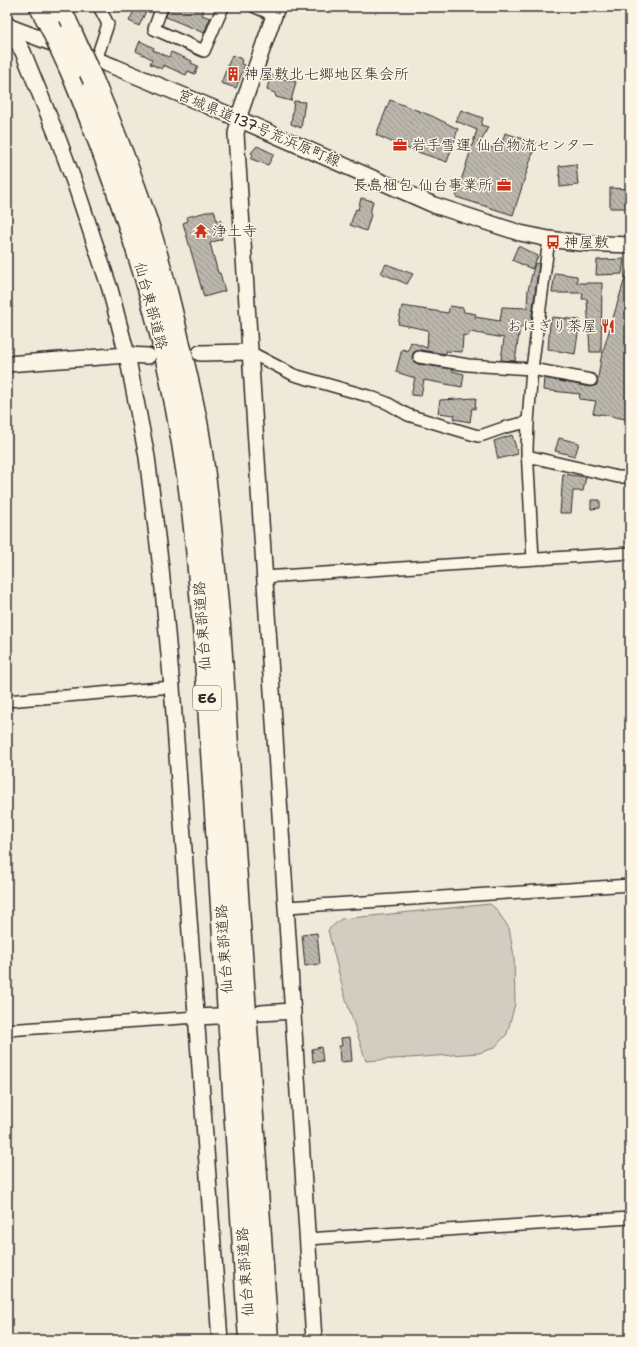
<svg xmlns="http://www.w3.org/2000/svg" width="637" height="1347" font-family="'Shantell Sans','Klee One',sans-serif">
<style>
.pitch{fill:#d2cdc0;stroke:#7e7c76}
.building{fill:url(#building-back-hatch);stroke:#2b2b2b}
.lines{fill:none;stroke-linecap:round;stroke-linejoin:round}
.street-casing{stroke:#2b2b2b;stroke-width:14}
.secondary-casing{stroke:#2b2b2b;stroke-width:18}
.highway-casing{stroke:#2b2b2b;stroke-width:23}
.street{stroke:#fcf5e5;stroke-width:11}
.secondary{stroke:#fcf5e5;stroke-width:15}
.highway{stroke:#fcf5e5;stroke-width:20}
.highway-bridge-casing{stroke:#2b2b2b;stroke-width:23;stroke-linecap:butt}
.highway-bridge{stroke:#fcf5e5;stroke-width:20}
.labels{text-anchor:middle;stroke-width:3;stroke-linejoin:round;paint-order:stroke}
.shield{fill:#fcf5e5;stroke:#6a6863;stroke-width:1}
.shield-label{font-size:14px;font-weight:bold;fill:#2b2b2b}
.poi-label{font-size:15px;fill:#2b2b2b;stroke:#fcf5e5;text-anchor:start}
.street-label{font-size:15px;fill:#2b2b2b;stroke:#fcf5e5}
</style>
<defs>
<pattern id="building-back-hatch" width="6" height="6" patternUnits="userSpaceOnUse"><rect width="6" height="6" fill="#bcb7ac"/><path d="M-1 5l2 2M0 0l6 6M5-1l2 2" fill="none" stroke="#99958c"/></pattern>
</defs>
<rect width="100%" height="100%" fill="#efe9da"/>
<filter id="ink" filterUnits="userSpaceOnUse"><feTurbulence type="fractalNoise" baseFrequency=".025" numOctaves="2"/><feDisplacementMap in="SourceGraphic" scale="8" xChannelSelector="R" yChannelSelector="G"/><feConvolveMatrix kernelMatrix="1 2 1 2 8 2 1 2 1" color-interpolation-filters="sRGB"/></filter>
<g filter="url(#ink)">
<path class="pitch" d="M490,904L496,909L509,928L514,956L515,1004L507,1034L494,1048L479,1053L366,1061L344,993L328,930L341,919Z"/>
<g class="building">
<path d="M136,7H148L139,26L129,21Z"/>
<path d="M169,7H205L202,15L210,18L204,33L166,17Z"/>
<path d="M140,41L154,48L153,50L169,57L171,52L192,61L191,63L198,66L195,74L188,71L186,75L163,65L162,69L150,64L152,59L136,51Z"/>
<path d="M232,55L242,59L241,64L245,65L236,88L221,83Z"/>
<path d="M270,75L296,82L291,101L276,97L275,93L267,90Z"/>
<path d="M390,100L432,116L458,129L447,162L403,147L376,135Z"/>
<path d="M294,101L305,102L301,128L291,124Z"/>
<path d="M461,110L483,118L481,125L488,127L480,144L500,150L505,133L536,143L513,215L456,197L477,130L456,121Z"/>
<path d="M257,146L274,154L268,165L251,159L253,155L251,153Z"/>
<path d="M576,164L578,185L560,187L559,166Z"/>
<path d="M610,188L630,189V208H610Z"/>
<path d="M361,198L373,201L370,214L371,215L366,231L350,225L356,209L358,210Z"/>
<path d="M214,210L217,221L220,220L223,227L219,228L222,239L210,243L218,273H220L225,291L204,297L183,223L188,221L187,217Z"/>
<path d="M518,246L538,256L532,269L512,260Z"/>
<path d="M624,259L622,274L596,275L597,260Z"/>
<path d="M535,263L539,264L531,322H527L523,327H520L515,361L501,360L504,338L470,332L468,336L463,335L462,352L446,351V354L420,350L414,352L412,356L414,362L418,364L452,369V371L464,374L462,387L424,380L421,396L411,395L415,378L396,372L402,349L408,351L411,342L427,348L428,330L398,324L402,306L448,313L450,306L463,308L464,312L476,314L475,317L500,321L502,307L527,308L528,290Z"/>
<path d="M386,264L413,274L407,284L381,273Z"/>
<path d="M628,268H630V420L601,414L598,415L593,413L596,401L579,399L580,394L543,390L544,378L590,387L597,385L601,358Z"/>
<path d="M555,273L577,276V283H602L601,352H590L587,299H582L583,293H552Z"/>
<path d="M552,317L580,320L575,354L548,349L550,324Z"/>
<path d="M476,398L475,409L472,408L470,422L454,419L455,415L438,413L440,400Z"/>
<path d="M512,435L518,454L498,459L494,441Z"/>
<path d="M559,438L579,443L575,456L555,451Z"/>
<path d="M563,474L586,477L583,491H573L571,513H560Z"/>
<path d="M591,500H600V508L591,509Z"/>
<path d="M317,933L320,964L305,966L302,935Z"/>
<path d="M350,1037L352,1061L340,1062L339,1046H342L341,1038Z"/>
<path d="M321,1047L323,1061L313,1062L312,1049Z"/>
</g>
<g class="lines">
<defs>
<g id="street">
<path d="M162,7L154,29L204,51L223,7"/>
<path d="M255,7L274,15"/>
<path d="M96,60L108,24L99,7"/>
<path d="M250,352L294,375L368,396L387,403L408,415L478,436L483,435L506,427L528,422"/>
<path d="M419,357L468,365L532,369L591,380"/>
<path d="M527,456L618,477H630"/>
<path d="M533,559L527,449L528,422L532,369L549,239"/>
<path d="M264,577L630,553"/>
<path d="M7,701L172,687"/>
<path d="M287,907L630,885"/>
<path d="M7,1030L197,1017"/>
<path d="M307,1239L630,1218"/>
</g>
<g id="secondary">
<path d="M277,7L241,110L236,134L314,1340"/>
<path d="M7,24L23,52L59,141L76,187L110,289L127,355L147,457L161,568L172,687L220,1340"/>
<path d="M7,26L115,67L225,113L434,205L520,233L549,239L580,243L630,245"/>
<path d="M200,353L250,352"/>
<path d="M7,364L127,355L148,356"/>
<path d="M261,1013L293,1011"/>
<path d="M197,1017L217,1016"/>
</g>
<g id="highway">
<path d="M40,7L50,26"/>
<path d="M60,7L71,31"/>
<path d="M71,72C111,169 148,271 169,373C180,427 189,482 195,537C198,567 200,597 203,627L249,1340"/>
<path d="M93,80C114,129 133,179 150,230C160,263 169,298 177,332C184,364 192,395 198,427C209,493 214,560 220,626L268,1340"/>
</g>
</defs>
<use href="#street" class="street-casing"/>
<use href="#secondary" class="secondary-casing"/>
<use href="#highway" class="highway-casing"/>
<use href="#street" class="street"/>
<use href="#secondary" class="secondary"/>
<use href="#highway" class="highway"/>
<defs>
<g id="highway-bridge">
<path d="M50,26L71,72"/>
<path d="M71,31L93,80"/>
</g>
</defs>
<use href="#highway-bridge" class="highway-bridge-casing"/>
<use href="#highway-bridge" class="highway-bridge"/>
</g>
</g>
<defs>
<symbol id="building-bare" viewBox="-9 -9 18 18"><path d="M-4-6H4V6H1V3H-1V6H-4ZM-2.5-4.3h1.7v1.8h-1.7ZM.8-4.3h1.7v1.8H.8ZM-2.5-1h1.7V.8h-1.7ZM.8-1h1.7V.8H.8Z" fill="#c8321e" stroke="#fcf5e5" stroke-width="2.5" paint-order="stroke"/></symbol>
<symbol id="office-bare" viewBox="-9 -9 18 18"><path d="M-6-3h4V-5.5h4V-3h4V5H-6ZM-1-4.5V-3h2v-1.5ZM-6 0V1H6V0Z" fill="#c8321e" stroke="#fcf5e5" stroke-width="2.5" paint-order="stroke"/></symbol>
<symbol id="temple-bare" viewBox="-9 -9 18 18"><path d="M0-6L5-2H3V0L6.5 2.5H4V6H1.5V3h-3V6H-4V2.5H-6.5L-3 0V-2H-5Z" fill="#c8321e" stroke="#fcf5e5" stroke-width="2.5" paint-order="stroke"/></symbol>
<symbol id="bus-bare" viewBox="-9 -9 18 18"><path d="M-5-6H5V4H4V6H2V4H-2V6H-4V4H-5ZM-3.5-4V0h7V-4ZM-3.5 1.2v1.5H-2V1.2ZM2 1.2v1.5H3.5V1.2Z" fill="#c8321e" stroke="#fcf5e5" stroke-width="2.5" paint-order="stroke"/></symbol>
<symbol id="restaurant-bare" viewBox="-9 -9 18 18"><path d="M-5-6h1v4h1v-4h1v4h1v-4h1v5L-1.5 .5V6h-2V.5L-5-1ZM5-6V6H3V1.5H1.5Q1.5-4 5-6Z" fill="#c8321e" stroke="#fcf5e5" stroke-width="2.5" paint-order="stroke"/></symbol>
</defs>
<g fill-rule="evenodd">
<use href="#building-bare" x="223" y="64" width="20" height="20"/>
<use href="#office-bare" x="390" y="135" width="20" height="20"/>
<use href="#office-bare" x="494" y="175" width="20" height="20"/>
<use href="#temple-bare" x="191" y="221" width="20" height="20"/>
<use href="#bus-bare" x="543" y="232" width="20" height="20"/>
<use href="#restaurant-bare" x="598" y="316" width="20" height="20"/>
</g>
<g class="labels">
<rect class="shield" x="193" y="686" width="28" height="24" rx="3"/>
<g class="shield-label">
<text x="207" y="703">E6</text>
</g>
<g class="poi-label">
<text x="244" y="79">神屋敷北七郷地区集会所</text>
<text x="411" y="150">岩手雪運 仙台物流センター</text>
<text x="493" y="190" text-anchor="end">長島梱包 仙台事業所</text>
<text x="212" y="236">浄土寺</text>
<text x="564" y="247">神屋敷</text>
<text x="597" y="331" text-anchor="end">おにぎり茶屋</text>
</g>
<g class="street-label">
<text transform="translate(259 128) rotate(23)" y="5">宮城県道137号荒浜原町線</text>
<text transform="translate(151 306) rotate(75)" y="5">仙台東部道路</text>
<text transform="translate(202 626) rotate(-94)" y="5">仙台東部道路</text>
<text transform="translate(224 949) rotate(-94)" y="5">仙台東部道路</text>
<text transform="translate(245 1272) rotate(-94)" y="5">仙台東部道路</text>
</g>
</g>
<rect width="637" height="1347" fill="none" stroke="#fcf5e5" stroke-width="24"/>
<rect x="12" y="12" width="613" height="1323" fill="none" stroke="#2b2b2b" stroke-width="1.5" filter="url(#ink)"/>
</svg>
